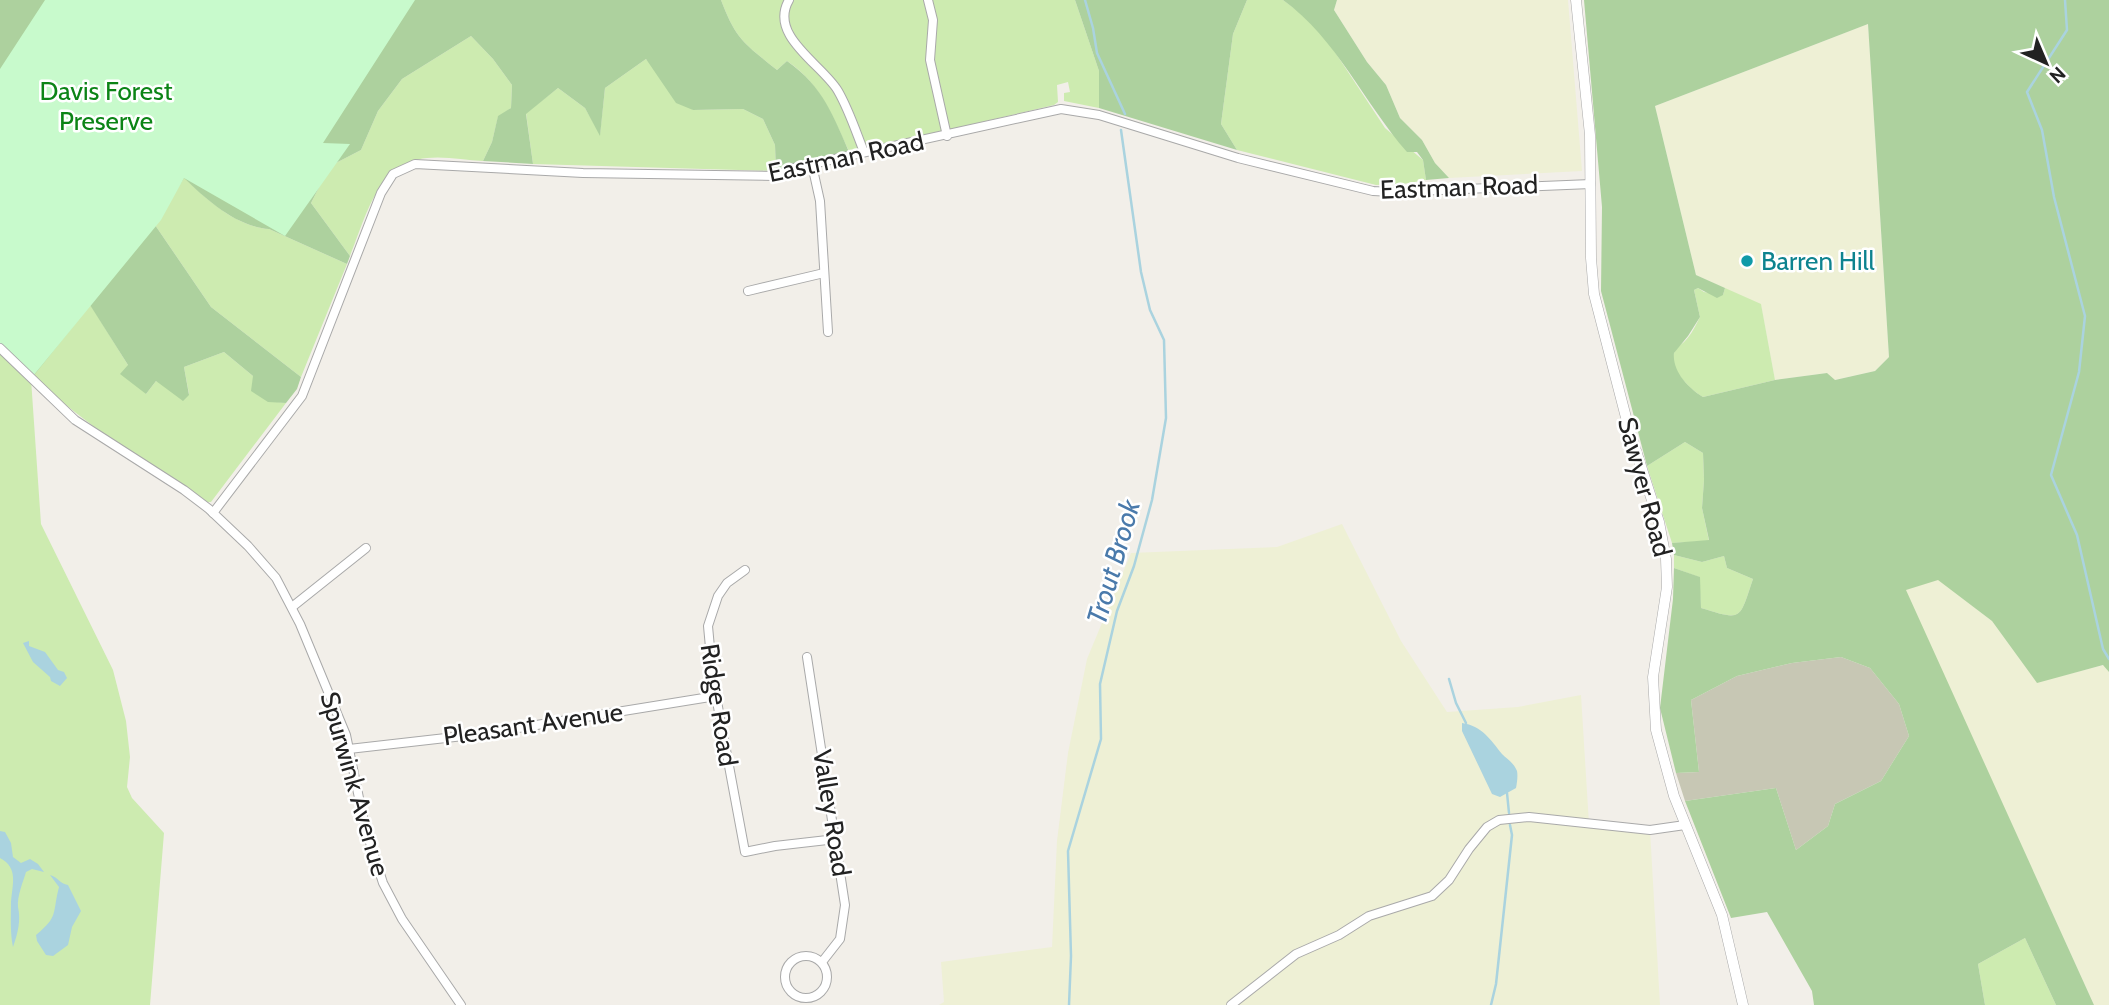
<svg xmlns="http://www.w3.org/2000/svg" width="2109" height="1005" font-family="Cabin,sans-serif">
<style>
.construction{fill:#c7c7b4}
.farmland{fill:#eef0d5}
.grass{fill:#cdebb0}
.forest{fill:#add19e;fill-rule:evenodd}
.park{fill:#c8facc}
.water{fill:#aad3df}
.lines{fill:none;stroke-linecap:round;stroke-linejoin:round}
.stream{stroke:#aad3df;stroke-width:2.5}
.minor-casing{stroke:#a9a9a9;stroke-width:10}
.tertiary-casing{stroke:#a9a9a9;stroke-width:11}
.minor{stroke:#fff;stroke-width:8}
.tertiary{stroke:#fff;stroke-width:10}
.culture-dot{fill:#0f9aa8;stroke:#fff;stroke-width:2.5}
.labels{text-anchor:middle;stroke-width:5;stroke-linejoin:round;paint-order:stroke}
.park-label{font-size:26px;fill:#0c8416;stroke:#fff}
.street-label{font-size:26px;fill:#222;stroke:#fff}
.culture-label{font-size:26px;fill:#0d838f;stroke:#fff;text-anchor:start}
.water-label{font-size:28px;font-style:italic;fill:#4a7aab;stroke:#fff}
</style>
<rect width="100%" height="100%" fill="#f2efe9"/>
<path class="construction" d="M1841,657L1870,668L1899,704L1909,736L1881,781L1835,804L1828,826L1796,850L1776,788L1685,801L1676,773L1699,772L1691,700L1737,676L1792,663Z"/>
<g class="farmland">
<path d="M1337,0H1568L1582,171L1449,178L1435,163L1422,140L1400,118L1386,85L1367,62L1334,10Z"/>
<path d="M1868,24L1889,357L1875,371L1834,380L1827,373L1775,380L1761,305L1696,275L1655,106Z"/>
<path d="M1342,524L1401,641L1447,712L1518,707L1581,695L1589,824L1650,830L1660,1005H939L944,1002L941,962L1052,947L1057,841L1068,753L1087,659L1131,553L1277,547Z"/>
<path d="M1938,579L1992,621L2037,682L2104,665L2109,672V1005H2094L1905,590Z"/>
</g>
<g class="grass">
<path d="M721,0H1075L1099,71V108L1064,101V93L1070,92L1068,82L1057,85L1058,102L1054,105L850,153C832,116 822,85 787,61L777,70C745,44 736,40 721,0Z"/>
<path d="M1247,0H1283L1298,11L1325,37L1385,128L1423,160L1426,180L1403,184L1376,185L1237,150L1221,124L1233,34Z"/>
<path d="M471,36L493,59L512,85L511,108L498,117L492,142L483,161C465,160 445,156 427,158C377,163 366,217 350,256L311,203L330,166L361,150L378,111L402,79Z"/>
<path d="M646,59L693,110L743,109L763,119L775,145L776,171L533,164L526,113L558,88L585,108L600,134L605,88Z"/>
<path d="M184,177C207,200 235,226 269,229L347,264L301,377L211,307L155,225Z"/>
<path d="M1698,288L1704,292L1723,295L1725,288L1761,304L1775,380L1703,397C1691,390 1668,369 1674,353C1676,347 1681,345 1685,341C1691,335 1696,325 1700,317L1694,290Z"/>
<path d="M90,304L146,394L156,381L189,394L184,367L224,352L253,376L268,401L286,403L211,502H205C145,462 86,426 33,376Z"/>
<path d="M0,348L31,379L41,524L113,670L126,721L130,757L127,787L132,798L164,833L150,1005H0Z"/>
<path d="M1685,442L1703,453L1704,480L1702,508L1709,541L1672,543L1647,466Z"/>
<path d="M1674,555L1702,562L1724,556L1727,568L1753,579C1739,620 1743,621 1701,608L1699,577L1674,568Z"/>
<path d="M2025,938L2056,1005H1985L1978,964Z"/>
</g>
<g class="forest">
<path d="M0,0H721C736,40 745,44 777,70L787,61C824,87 833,116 851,156L776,171L775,145L763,119L743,109L693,110L676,103L646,59L605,88L600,136L585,108L558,88L526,114L533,164L483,161L492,142L498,116L511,108L512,85L493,59L471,36L402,79L378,111L361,150L330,166L311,203L350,256L347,264L269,229C235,226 207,200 184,178L155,225L211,307L301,377L297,389L286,403L268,402L251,391L253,376L224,352L184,367L189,395L183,401L156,381L146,394L120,374L128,365L90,305L31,379L0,348Z"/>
<path d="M1075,0H1247L1233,34L1221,124L1237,150L1099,108V71Z"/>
<path d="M1283,0H1337L1334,10L1367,62L1386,85L1400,118L1422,140L1435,163L1449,178L1426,180L1423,160L1417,152H1407C1364,103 1337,39 1283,0Z"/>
<path d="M1584,0H2109V672L2103,665L2037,683L1992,621L1938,580L1906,590L2094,1005H2056L2025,938L1978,964L1985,1005H1814L1812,991L1767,912L1731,918L1685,801L1776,788L1796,850L1828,826L1835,804L1881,781L1909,736L1899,704L1870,668L1841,657L1792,663L1737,676L1691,700L1699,772L1676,773L1660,708L1673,599L1674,568L1700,577L1701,608C1743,621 1739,620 1753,579L1727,568L1724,556L1702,562L1674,555L1672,543L1709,540L1702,508L1704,480L1703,453L1685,442L1647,466L1601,291L1602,207ZM1868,24L1889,357L1875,371L1835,380L1827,373L1775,380L1703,397C1688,388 1672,371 1674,353L1688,336L1700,317L1694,290L1698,288L1717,298L1723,295L1725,288L1696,275L1655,106Z"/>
</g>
<path class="park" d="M45,0H415L323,143L350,144L285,236L184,178L161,220L33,376L0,348V69Z"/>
<g class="water">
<path d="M29,641V646L45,652L58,670L64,672L67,678L60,686L51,681L50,677L33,662L23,643Z"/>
<path d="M1462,723C1482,726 1490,739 1502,754C1507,759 1514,763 1517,771C1518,776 1517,783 1516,788L1500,797L1492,794L1462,731Z"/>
<path d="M0,831L5,832L11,843L13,857L21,863L30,859L38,864L44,872L32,869L26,872C23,882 17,896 18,907C21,920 18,933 13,947C10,933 11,916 11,902C12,885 19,868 0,858Z"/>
<path d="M50,875C58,877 60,884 68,885L81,911L72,927L68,945L53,956L46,955L37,941L36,935C59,916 52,914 59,887Z"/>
</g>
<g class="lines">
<g class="stream">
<path d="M1085,0L1093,28L1097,53L1125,114"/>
<path d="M2065,0L2067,30L2027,92L2042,130L2054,197L2085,316L2079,372L2051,475L2077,535L2103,649L2109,659"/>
<path d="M1449,679L1456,703L1466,723"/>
<path d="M1507,793L1509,813"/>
<path d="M1069,1005L1071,956L1068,851L1101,739L1100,684L1117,611L1134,566L1152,500L1166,418L1164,340L1150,310L1141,272L1121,130"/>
<path d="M1491,1005L1496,984L1512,835L1510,825"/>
</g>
<defs>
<g id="minor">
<path d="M789,0C768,36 823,65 838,91C849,110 856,132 864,152"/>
<path d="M928,0L933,20L930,60L947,136"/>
<path d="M812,165L820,201L828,332"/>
<path d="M748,291L824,273"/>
<path d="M0,348L75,420L184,490L209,509L248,546L276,578L300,624L346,735L365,827L383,883L402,919L461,1005"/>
<path d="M213,513L302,396L381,193L393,174L415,164L583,173L775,176L794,168L1061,109L1099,115L1238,158L1373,191L1392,192L1591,184"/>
<path d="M745,570L727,583L718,596L708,626L713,680L745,852L775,846L836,839"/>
<path d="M292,607L366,548"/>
<path d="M807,657L845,905L840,939L822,962"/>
<path d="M349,749L481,734L716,696"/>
<circle cx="806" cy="977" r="21"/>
<path d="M1231,1005L1296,954L1339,935L1369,916L1432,896L1449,880L1469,849L1487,827L1499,820L1529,817L1650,830L1685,825"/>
</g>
<path id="tertiary" d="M1576,0L1590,135L1591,258L1594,294L1629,429L1659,522L1666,559L1667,587L1653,677L1656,730L1674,796L1722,915L1743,1005"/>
</defs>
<use href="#minor" class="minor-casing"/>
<use href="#tertiary" class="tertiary-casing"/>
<use href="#minor" class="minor"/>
<use href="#tertiary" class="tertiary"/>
</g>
<circle class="culture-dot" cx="1747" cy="261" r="7"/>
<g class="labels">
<g class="park-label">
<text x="106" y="100">Davis Forest<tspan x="106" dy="30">Preserve</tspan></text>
</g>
<g class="street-label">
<text transform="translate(846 157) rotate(-12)" y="9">Eastman Road</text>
<text transform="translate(1459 187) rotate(-2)" y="9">Eastman Road</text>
<text transform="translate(1645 487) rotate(75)" y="9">Sawyer Road</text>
<text transform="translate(719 705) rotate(81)" y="9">Ridge Road</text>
<text transform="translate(533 724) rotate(-8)" y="9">Pleasant Avenue</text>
<text transform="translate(355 784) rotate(74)" y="9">Spurwink Avenue</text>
<text transform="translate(832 813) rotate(81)" y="9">Valley Road</text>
</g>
<g class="culture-label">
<text x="1761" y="270">Barren Hill</text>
</g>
<g class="water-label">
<text transform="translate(1113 562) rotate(-74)" y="10">Trout Brook</text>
</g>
</g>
<g transform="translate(2046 63) rotate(136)" stroke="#ffffff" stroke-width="5" paint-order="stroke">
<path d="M0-5L12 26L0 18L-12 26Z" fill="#222222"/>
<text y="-10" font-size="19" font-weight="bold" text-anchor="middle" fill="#222222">N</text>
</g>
</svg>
